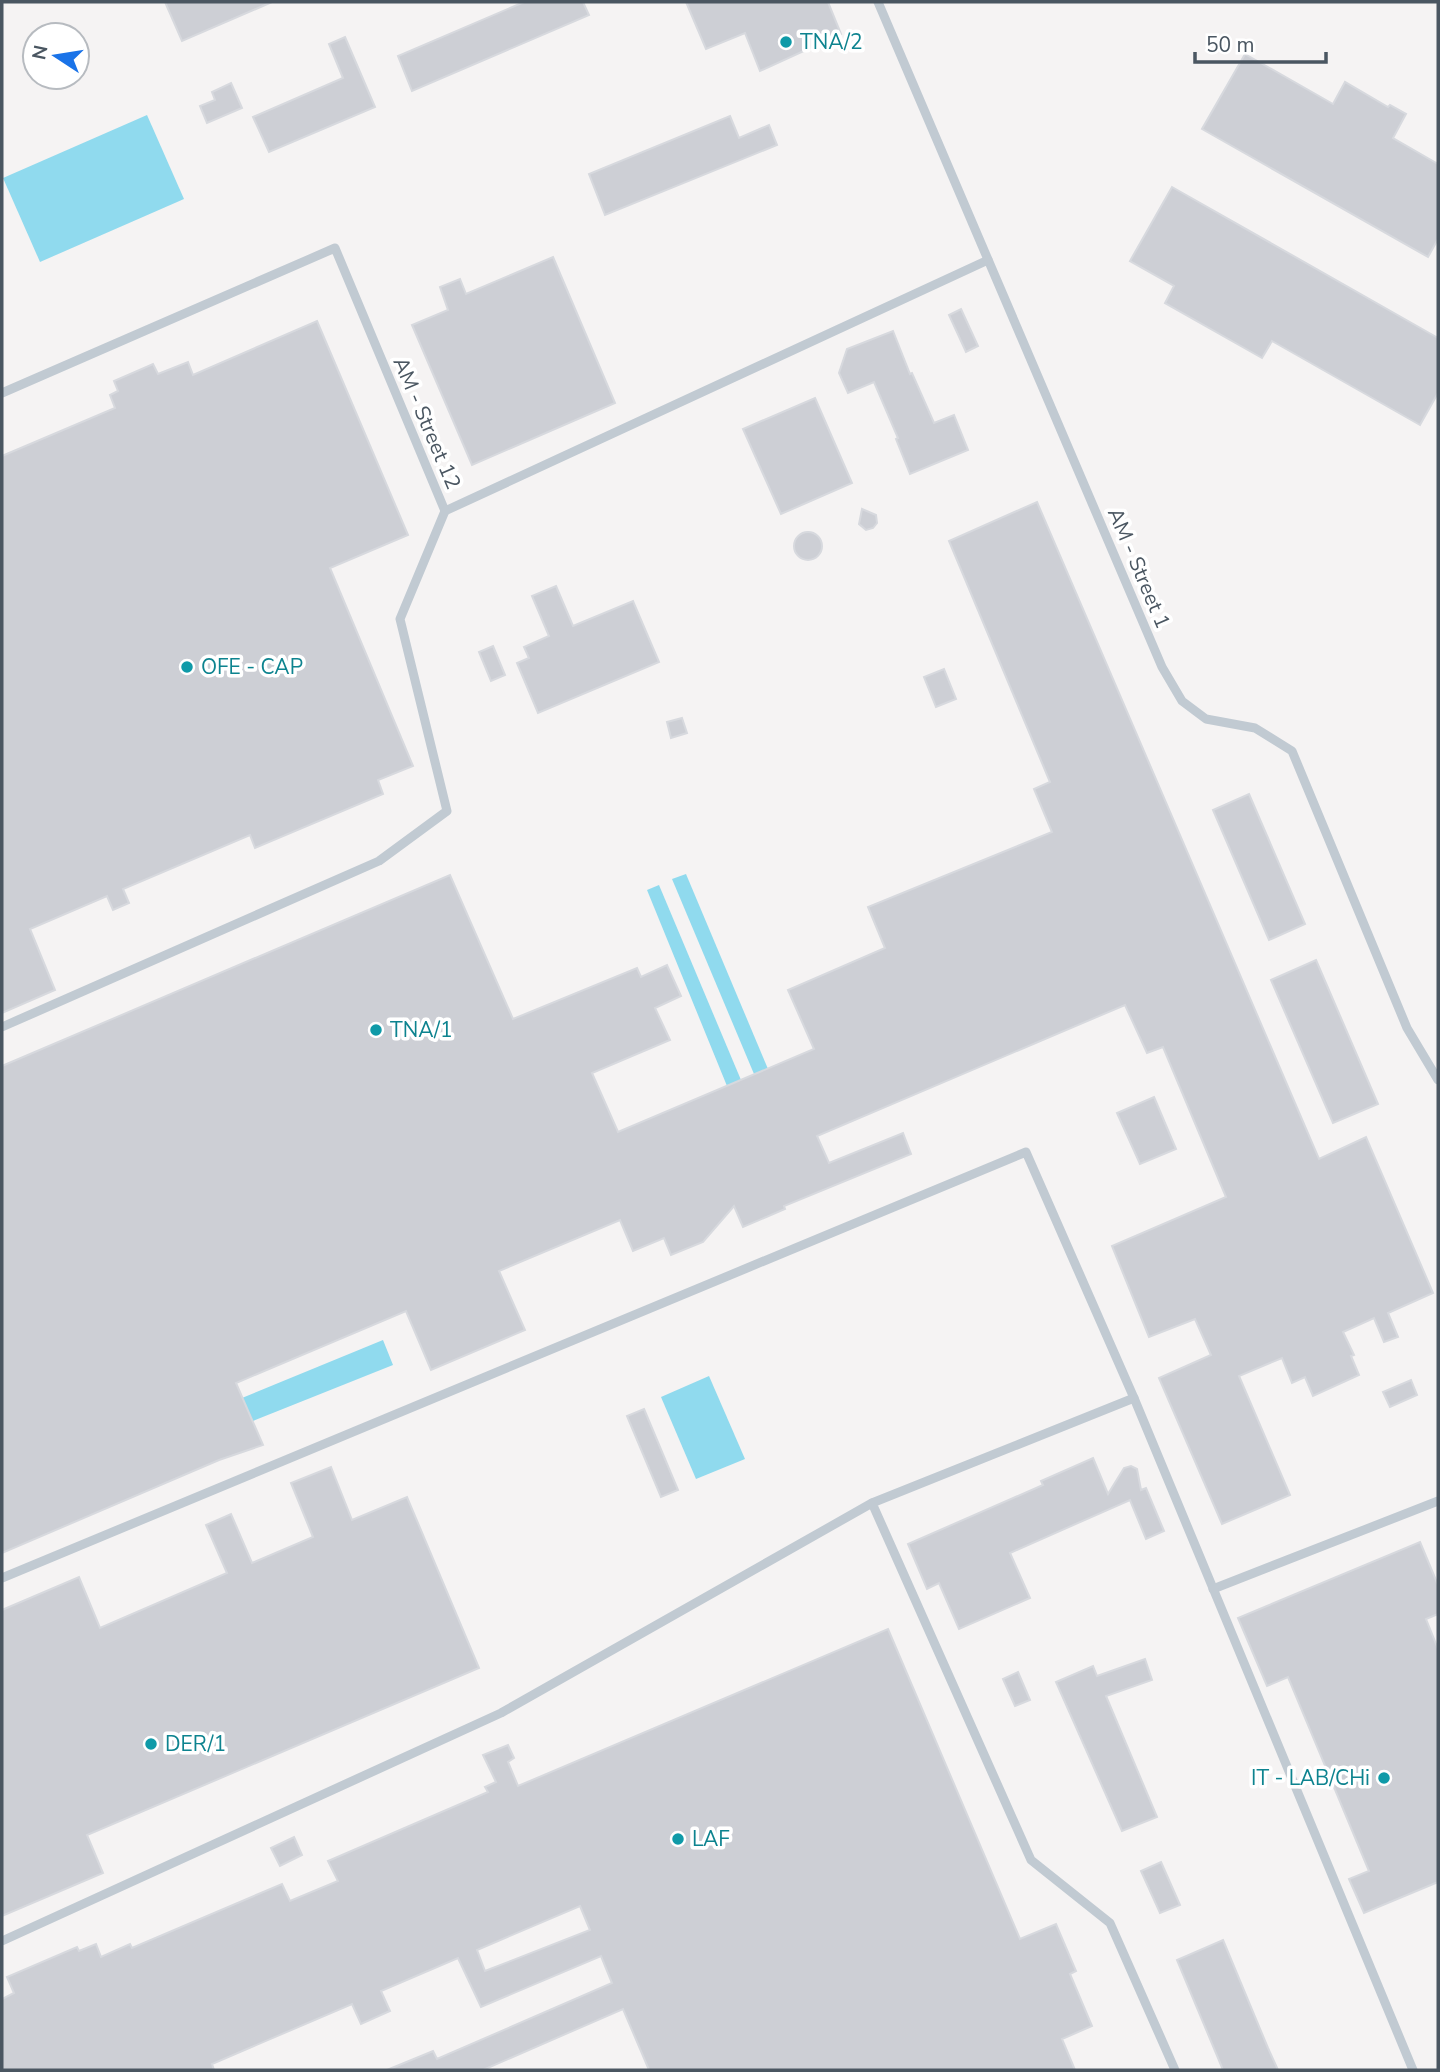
<svg xmlns="http://www.w3.org/2000/svg" width="1440" height="2072" font-family="'Nunito Sans',sans-serif">
<style>
.water{fill:#90daee}
.building{fill:#cdcfd5;stroke:#d7d9de;stroke-width:2;fill-rule:evenodd}
.lines{fill:none;stroke-linecap:round;stroke-linejoin:round}
.lane{stroke:#c1cad2;stroke-width:9}
.culture-dot{fill:#0f9aa8;stroke:#fff;stroke-width:2.5}
.labels{text-anchor:middle;stroke-width:7;stroke-linejoin:round;paint-order:stroke}
.culture-label{font-size:21px;fill:#0d838f;stroke:#fff;text-anchor:start}
.street-label{font-size:21px;fill:#4a5661;stroke:#fff}
</style>
<rect width="100%" height="100%" fill="#f5f3f3"/>
<g class="water">
<path d="M147,115L184,199L40,262L3,178Z"/>
<path d="M686,874L768,1069L754,1074L672,879Z"/>
<path d="M659,885L741,1080L727,1086L647,890Z"/>
<path d="M383,1340L393,1365L253,1421L242,1398Z"/>
<path d="M709,1376L745,1459L696,1479L661,1397Z"/>
</g>
<g class="building">
<path d="M165,2H272L182,41Z"/>
<path d="M524,2H583L589,15L412,91L398,56Z"/>
<path d="M686,2H828L841,34L760,71L745,33L706,49Z"/>
<path d="M345,37L375,107L269,152L253,117L343,78L329,44Z"/>
<path d="M1245,54L1333,104L1345,82L1388,107L1390,105L1406,114L1393,138L1438,164V239L1428,257L1202,129Z"/>
<path d="M231,83L242,108L207,123L200,106L215,100L212,92Z"/>
<path d="M730,116L739,138L769,125L777,145L605,215L589,174Z"/>
<path d="M1172,187L1438,338V393L1420,425L1272,341L1262,358L1165,303L1174,286L1130,261Z"/>
<path d="M553,257L615,403L472,465L412,325L448,310L440,287L460,279L466,294Z"/>
<path d="M961,309L978,346L966,352L949,315Z"/>
<path d="M317,321L408,535L330,568L413,766L378,780L383,794L255,848L250,835L123,889L129,903L113,910L107,896L30,929L55,990L2,1013V456L115,408L110,395L118,391L114,381L153,364L158,374L188,362L193,375Z"/>
<path d="M893,331L910,374L912,373L934,423L954,415L968,450L910,474L896,439L898,438L874,382L848,393L839,373L847,349Z"/>
<path d="M815,398L852,483L781,514L743,429Z"/>
<path d="M1037,502L1319,1159L1366,1137L1433,1293L1388,1313L1398,1337L1384,1342L1374,1318L1343,1332L1354,1355L1351,1356L1359,1375L1313,1396L1305,1377L1292,1383L1282,1358L1239,1376L1290,1495L1222,1524L1159,1378L1211,1355L1195,1319L1149,1337L1112,1246L1226,1197L1163,1047L1147,1053L1125,1005L817,1136L829,1163L903,1133L911,1154L784,1206L785,1209L743,1227L734,1206L703,1242L671,1255L664,1238L633,1251L620,1220L499,1271L525,1330L431,1370L406,1311L236,1383L263,1445L219,1460L2,1553V1066L450,875L513,1019L637,968L641,977L667,965L681,996L655,1008L670,1040L592,1073L618,1132L814,1049L788,990L885,948L868,907L1052,832L1034,789L1050,782L949,541Z"/>
<path d="M862,509L876,515L877,523L873,528L866,530L859,524Z"/>
<circle cx="808" cy="546" r="14"/>
<path d="M556,586L573,626L633,601L659,662L538,713L517,663L529,658L524,647L549,636L532,596Z"/>
<path d="M493,646L505,675L491,681L479,652Z"/>
<path d="M944,669L956,699L936,707L924,677Z"/>
<path d="M682,718L687,733L671,738L667,722Z"/>
<path d="M1249,794L1305,924L1269,940L1213,810Z"/>
<path d="M1316,960L1378,1104L1333,1123L1271,980Z"/>
<path d="M1154,1097L1176,1149L1140,1164L1117,1113Z"/>
<path d="M1411,1380L1417,1395L1390,1407L1383,1392Z"/>
<path d="M644,1409L678,1490L661,1497L627,1416Z"/>
<path d="M1093,1458L1108,1494L1124,1468L1131,1466L1137,1469L1141,1490L1146,1488L1164,1531L1146,1539L1130,1500L1010,1553L1030,1598L959,1629L939,1583L927,1589L908,1544L1043,1485L1041,1481Z"/>
<path d="M331,1467L352,1520L407,1497L479,1668L87,1835L103,1873L2,1916V1610L79,1577L100,1628L227,1573L206,1525L231,1514L252,1563L313,1537L291,1483Z"/>
<path d="M1420,1542L1438,1585V1614L1426,1619L1438,1649V1882L1364,1913L1349,1879L1369,1871L1288,1677L1267,1686L1238,1618Z"/>
<path d="M888,1629L1020,1939L1056,1924L1076,1971L1070,1974L1092,2026L1062,2039L1075,2070H649L623,2009L483,2070H387L433,2051L437,2059L612,1983L601,1956L481,2007L458,1958L381,1991L390,2011L361,2024L352,2004L212,2064L214,2070H2V1999L14,1993L7,1977L77,1947L79,1951L96,1944L101,1957L130,1944L132,1948L282,1884L290,1901L338,1881L328,1861L488,1792L485,1787L496,1782L483,1755L508,1745L514,1758L508,1762L518,1786ZM580,1906L590,1930L485,1971L477,1950Z"/>
<path d="M1145,1659L1152,1680L1106,1696L1157,1817L1122,1831L1056,1682L1093,1666L1097,1676Z"/>
<path d="M1018,1672L1030,1700L1015,1706L1003,1679Z"/>
<path d="M294,1837L302,1855L280,1866L271,1848Z"/>
<path d="M1161,1862L1180,1905L1160,1913L1141,1871Z"/>
<path d="M1223,1940L1268,2048L1278,2070H1223L1177,1960Z"/>
</g>
<g class="lines">
<g class="lane">
<path d="M878,2L1162,667L1182,701L1206,719L1255,728L1292,751L1407,1028L1438,1080"/>
<path d="M2,393L335,248L445,511L988,260"/>
<path d="M2,1027L379,861L447,811L400,619L445,511"/>
<path d="M2,1578L1026,1152L1134,1398"/>
<path d="M1213,1589L1438,1501"/>
<path d="M2,1941L501,1713L872,1503"/>
<path d="M1175,2070L1110,1923L1031,1860L872,1503L1134,1398L1413,2070"/>
</g>
</g>
<g class="culture-dot">
<circle cx="786" cy="42" r="7"/>
<circle cx="187" cy="667" r="7"/>
<circle cx="376" cy="1030" r="7"/>
<circle cx="151" cy="1744" r="7"/>
<circle cx="1384" cy="1778" r="7"/>
<circle cx="678" cy="1839" r="7"/>
</g>
<g class="labels">
<g class="culture-label">
<text x="800" y="49">TNA/2</text>
<text x="201" y="674">OFE - CAP</text>
<text x="390" y="1037">TNA/1</text>
<text x="165" y="1751">DER/1</text>
<text x="1370" y="1785" text-anchor="end">IT - LAB/CHi</text>
<text x="692" y="1846">LAF</text>
</g>
<g class="street-label">
<text transform="translate(427 423) rotate(67)" y="7">AM - Street 12</text>
<text transform="translate(1139 568) rotate(67)" y="7">AM - Street 1</text>
</g>
</g>
<rect width="1440" height="2072" fill="none" stroke="#4a5661" stroke-width="7"/>
<g transform="translate(56 56) rotate(282)"><circle r="33" fill="#ffffff" stroke="#b7bbc0" stroke-width="2"/>
<path d="M0-5L12 26L0 18L-12 26Z" fill="#1a73e8"/>
<text y="-10" font-size="19" font-weight="bold" text-anchor="middle" fill="#4a5661">N</text>
</g>
<path d="M1195 52v10h131v-10" fill="none" stroke="#4a5661" stroke-width="3.5"/>
<text x="1206" y="52" font-size="21" fill="#4a5661" stroke="#ffffff" stroke-width="5" paint-order="stroke">50 m</text>
</svg>
